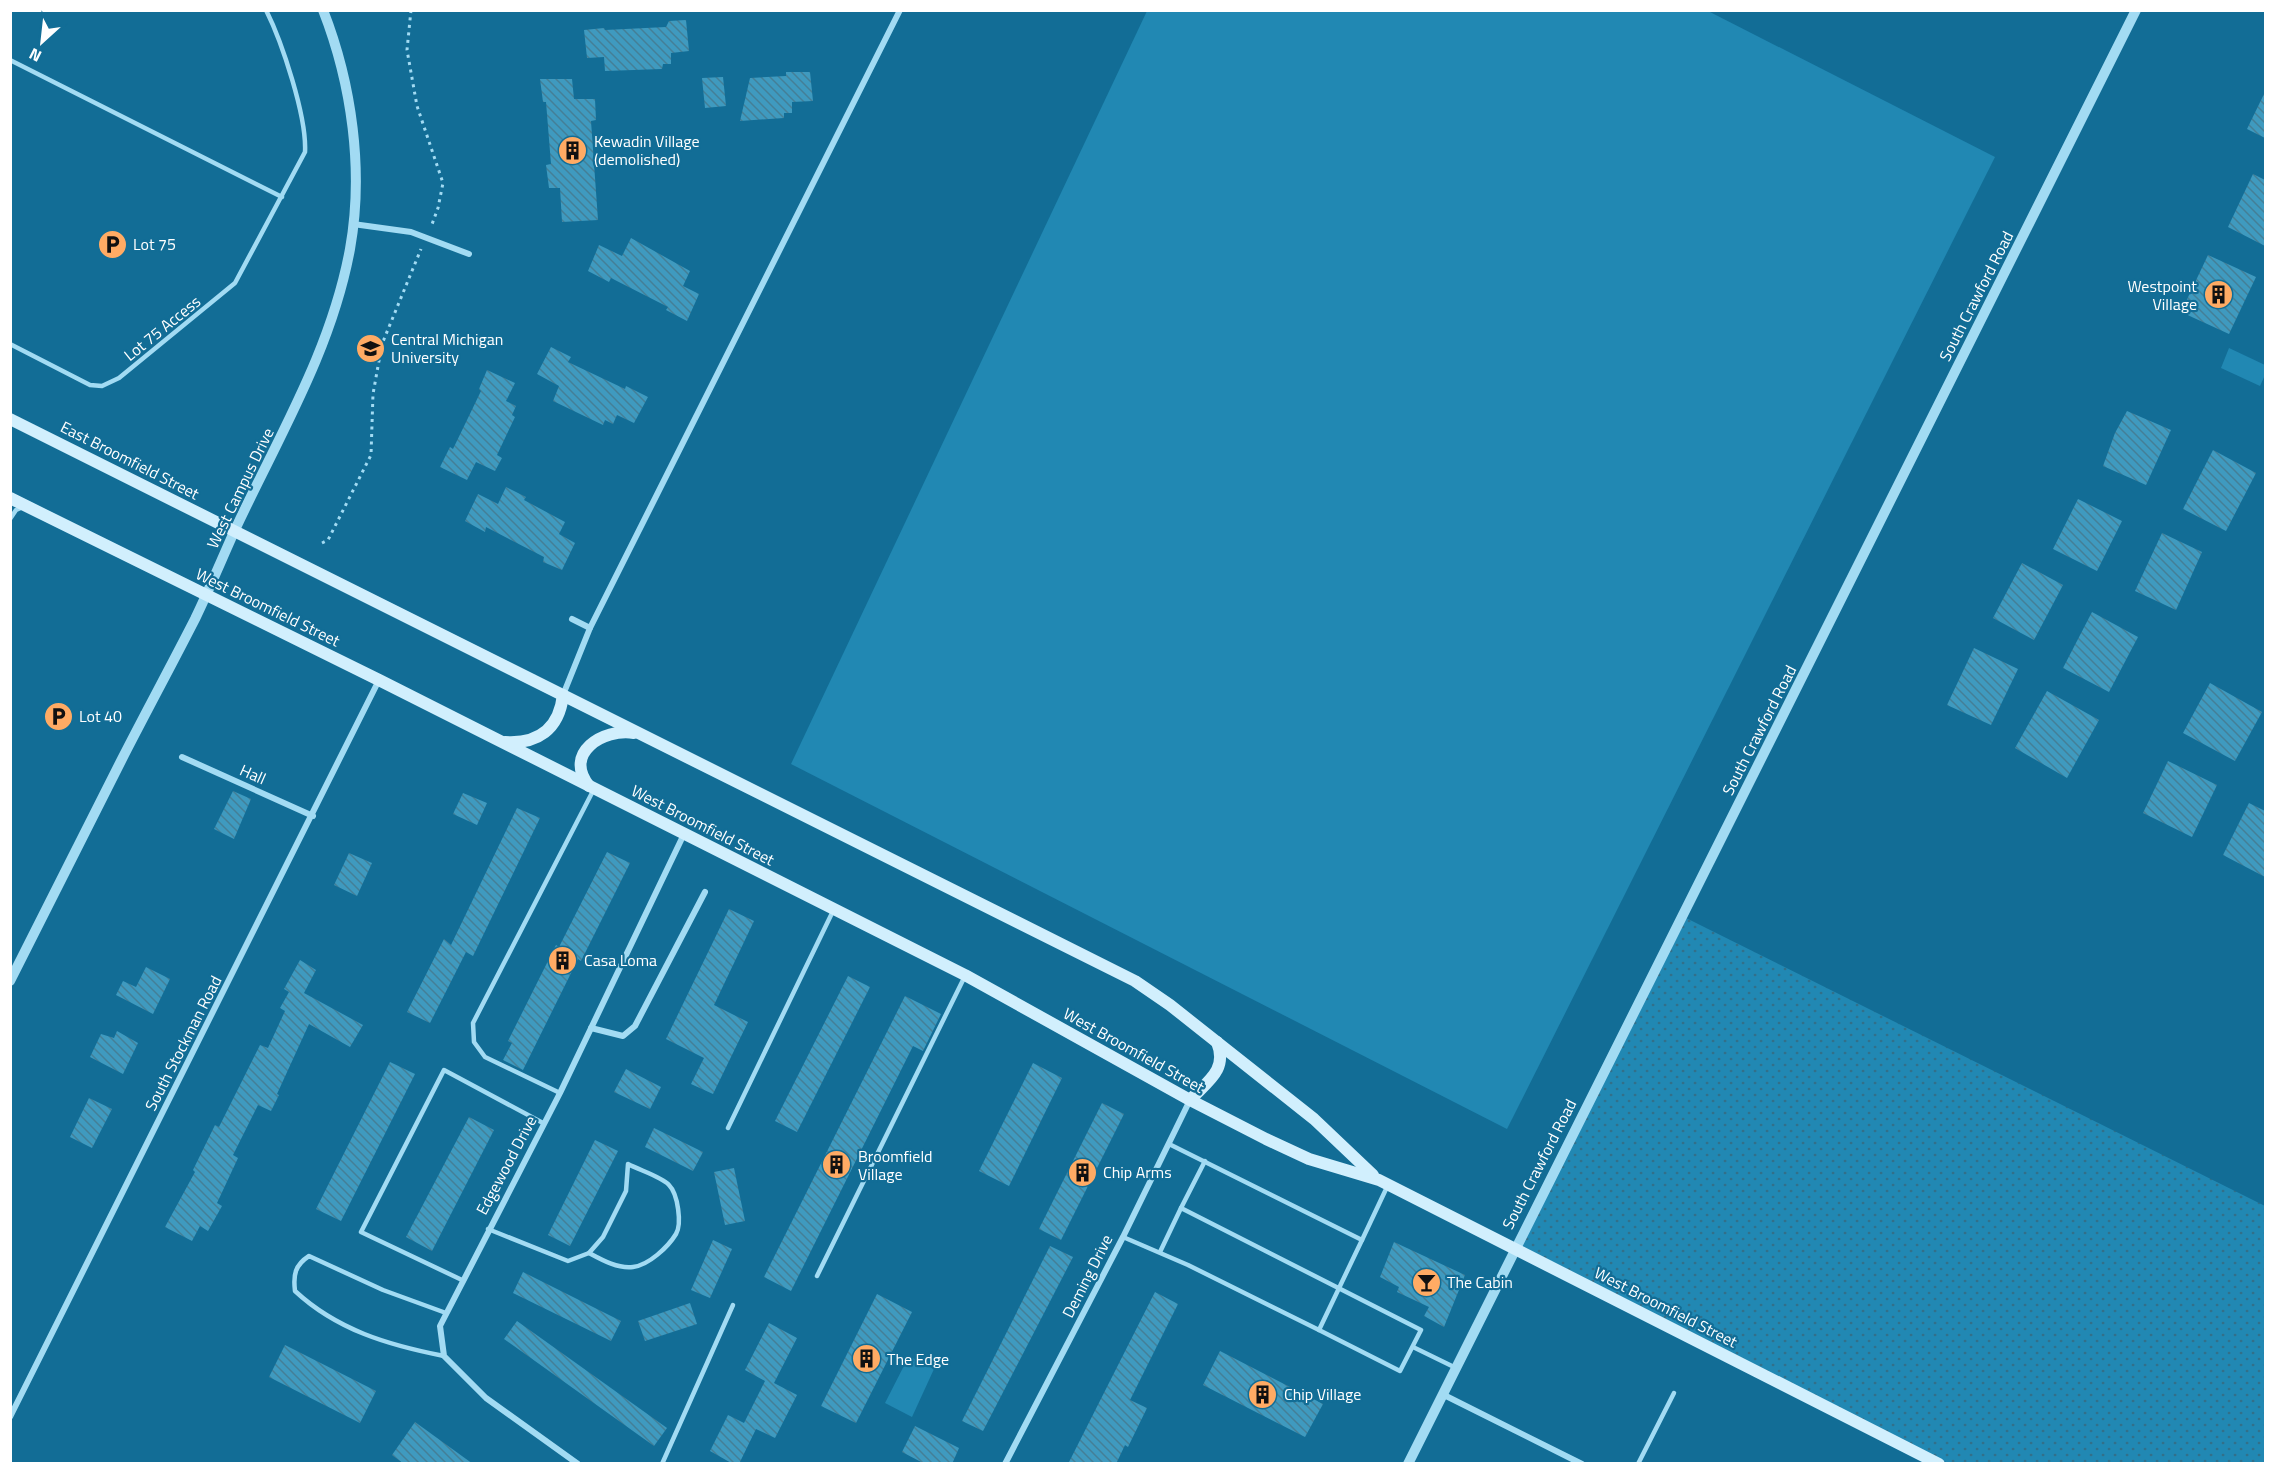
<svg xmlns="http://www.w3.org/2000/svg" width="2276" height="1474" font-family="'Titillium Web',sans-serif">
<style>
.grass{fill:url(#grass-dots)}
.park{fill:#2188b3}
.building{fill:url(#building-back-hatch)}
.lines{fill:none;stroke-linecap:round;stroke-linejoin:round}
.path{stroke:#a2dbf3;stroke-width:3;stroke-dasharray:3 4.5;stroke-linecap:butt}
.service{stroke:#a2dbf3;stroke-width:4.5}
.minor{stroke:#a2dbf3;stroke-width:6}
.tertiary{stroke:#a2dbf3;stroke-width:10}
.secondary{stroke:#d1effd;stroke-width:12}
.labels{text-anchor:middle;stroke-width:4.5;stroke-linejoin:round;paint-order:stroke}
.poi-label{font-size:16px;fill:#fff;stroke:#126d96;text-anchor:start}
.street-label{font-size:16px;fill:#fff;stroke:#126d96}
</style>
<defs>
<pattern id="grass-dots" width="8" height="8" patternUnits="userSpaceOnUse" patternTransform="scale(1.5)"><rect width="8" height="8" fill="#2188b3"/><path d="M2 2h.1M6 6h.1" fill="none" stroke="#32708a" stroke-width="1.8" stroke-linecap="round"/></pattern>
<pattern id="building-back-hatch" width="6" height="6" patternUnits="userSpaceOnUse" patternTransform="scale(1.5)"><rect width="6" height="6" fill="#3f9abf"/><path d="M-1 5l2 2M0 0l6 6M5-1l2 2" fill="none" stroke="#447f97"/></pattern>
</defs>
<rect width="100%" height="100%" fill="#126d96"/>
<path class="grass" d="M1682,916L2265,1206V1463H1948L1514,1242Z"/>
<g class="park">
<path d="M1147,11H1708L1995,157L1507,1129L791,764Z"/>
<path d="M2229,348L2265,365V375L2260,386L2221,368Z"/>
<path d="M909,1356L934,1369L912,1417L885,1403Z"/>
</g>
<g class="building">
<path d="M686,20L689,51L671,53V64H663L662,69L605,71L604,57L587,58L584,30L604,28L605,30L666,27L669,21Z"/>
<path d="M786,72H810L813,101L792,102V113H784V118L740,121L750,78L786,76Z"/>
<path d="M723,77L726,106L705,108L702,78Z"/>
<path d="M540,79H572L574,99H595L596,120L591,121L598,220L562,222L560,188H549L546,165L551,164L546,102H543Z"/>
<path d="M2265,92V138L2247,129Z"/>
<path d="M2253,174L2265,180V246L2228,227Z"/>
<path d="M631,238L690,271L683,286L699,294L687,321L666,310L668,307L611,278L609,282L588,271L599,245L622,256Z"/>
<path d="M2208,255L2256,277L2229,334L2181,312Z"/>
<path d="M551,347L571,357L568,362L625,389L626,386L648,397L634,423L617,415L613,424L605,420L603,425L553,401L559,386L537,374Z"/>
<path d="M487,370L515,383L506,401L516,406L512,415L515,417L497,455L502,458L495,471L476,462L467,480L440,467L450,447L453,449L481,391L479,389Z"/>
<path d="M2127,411L2171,430L2146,485L2103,466L2115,433Z"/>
<path d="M2213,450L2256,473L2226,531L2183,509Z"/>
<path d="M506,487L526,497L524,500L565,522L559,534L575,543L562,570L543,562L544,557L486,527L485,532L465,521L478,494L498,504Z"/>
<path d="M2078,499L2122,521L2097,571L2053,549Z"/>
<path d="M2162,533L2202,552L2176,610L2135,591Z"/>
<path d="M2022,563L2063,585L2034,640L1993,618Z"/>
<path d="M2092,612L2138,637L2109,692L2063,668Z"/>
<path d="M1974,648L2018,669L1991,725L1947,705Z"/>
<path d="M2210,683L2262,712L2235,761L2183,733Z"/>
<path d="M2047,691L2099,720L2067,778L2015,748Z"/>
<path d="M2168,761L2217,785L2192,837L2143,813Z"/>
<path d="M233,791L251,799L234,839L214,829Z"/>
<path d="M463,793L487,803L477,825L453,814Z"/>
<path d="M2249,803L2265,811V877L2223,855Z"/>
<path d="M517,808L540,818L473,956L466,952L430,1023L407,1012L444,939L451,945Z"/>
<path d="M607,852L630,863L581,961L578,959L523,1070L503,1060L512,1043L508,1041L556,945L559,947Z"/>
<path d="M349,853L372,863L357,896L334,885Z"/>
<path d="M729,909L754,921L714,1005L748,1022L713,1094L691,1084L704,1058L666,1039Z"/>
<path d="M300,960L316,970L304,993L363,1025L350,1047L309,1024L277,1094L279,1095L271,1111L258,1105L233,1155L238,1158L217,1203L222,1206L208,1231L200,1226L192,1241L165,1227L195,1172L193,1170L215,1125L219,1127L260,1045L268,1048L285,1011L280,1008L289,992L284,989Z"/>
<path d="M146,967L170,979L153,1014L116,995L123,981L136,987Z"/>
<path d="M848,976L870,987L797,1132L775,1121Z"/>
<path d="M905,996L941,1014L923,1051L913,1046L791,1291L764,1277Z"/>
<path d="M117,1031L138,1043L123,1074L90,1057L101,1034L114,1038Z"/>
<path d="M390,1062L415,1074L341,1221L316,1209Z"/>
<path d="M1033,1063L1062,1078L1009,1186L979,1171Z"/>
<path d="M626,1069L661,1087L650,1109L614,1092Z"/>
<path d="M89,1098L112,1109L92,1148L70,1137Z"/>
<path d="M1102,1103L1124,1114L1061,1240L1039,1229Z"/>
<path d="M469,1117L494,1130L432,1251L406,1237Z"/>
<path d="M654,1128L703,1152L693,1171L645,1147Z"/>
<path d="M595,1140L618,1151L570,1246L548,1235Z"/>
<path d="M734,1168L745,1221L725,1225L714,1172Z"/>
<path d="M713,1240L732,1249L710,1298L691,1290Z"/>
<path d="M1394,1242L1465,1275L1444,1327L1424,1316L1429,1307L1397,1292L1399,1287L1380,1277Z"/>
<path d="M1050,1246L1073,1257L983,1431L962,1421Z"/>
<path d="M523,1272L621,1321L611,1341L513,1293Z"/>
<path d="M1155,1292L1178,1304L1130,1400L1147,1408L1128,1447L1125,1445L1116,1464H1068Z"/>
<path d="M877,1294L912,1312L856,1423L821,1406Z"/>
<path d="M690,1303L697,1324L645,1341L638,1321Z"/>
<path d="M517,1321L667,1428L654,1446L504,1339Z"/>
<path d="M769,1323L797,1338L774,1383L797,1395L775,1438L756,1429L739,1464H733L710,1451L728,1415L744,1423L765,1381L745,1370Z"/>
<path d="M285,1345L376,1391L360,1423L269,1377Z"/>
<path d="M1220,1351L1323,1404L1305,1437L1203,1385Z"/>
<path d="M415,1422L473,1464H404L392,1455Z"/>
<path d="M915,1426L959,1448L952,1464H925L902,1452Z"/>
</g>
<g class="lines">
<g class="path">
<path d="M411,10L407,50L417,106L443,183L438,208L431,227"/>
<path d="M322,543L328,540L371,455L373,394L382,344L421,249"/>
</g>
<g class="service">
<path d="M10,60L282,197"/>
<path d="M10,344L90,385L102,386L119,378L235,283L305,152C307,117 282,42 266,10"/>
<path d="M10,519L16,510L23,507"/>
<path d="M560,1093L485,1057L474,1042L473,1023L594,789"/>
<path d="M728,1128L833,911"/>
<path d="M1169,1144L1362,1240L1387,1187"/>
<path d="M628,1164C639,1170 662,1177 669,1185C678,1194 682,1224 676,1234C668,1247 649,1265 633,1267C618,1269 602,1260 589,1253L603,1237L626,1191Z"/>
<path d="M1181,1208L1205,1161"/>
<path d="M488,1229L568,1261L589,1253"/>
<path d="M1123,1237L1188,1265L1319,1330L1362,1240"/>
<path d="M1160,1252L1181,1208L1421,1330L1400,1371L1319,1330"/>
<path d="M817,1276L964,978"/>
<path d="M462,1280L361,1232L444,1070L543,1123"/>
<path d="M1413,1347L1454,1367"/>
<path d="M444,1356C388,1345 337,1330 295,1291C293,1275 295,1265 309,1256L383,1290L446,1313"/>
<path d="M662,1464L733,1305"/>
<path d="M1638,1464L1674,1393"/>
</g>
<g class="minor">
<path d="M353,224L411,232L469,254"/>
<path d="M572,619L590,628"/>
<path d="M563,695L590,628L900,10"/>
<path d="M182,757L313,816"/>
<path d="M591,1028L623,1036L635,1026L705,892"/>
<path d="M1442,1394L1582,1464"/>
<path d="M10,1417L379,680"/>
<path d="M578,1464L486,1398L444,1356L440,1326L560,1093L684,834"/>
<path d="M1005,1464L1123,1237L1190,1100"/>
</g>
<g class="tertiary">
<path d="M10,981C48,907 84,833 122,759C146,712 171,666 195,619C209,590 221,561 234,532C277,439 331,352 350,249C364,171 352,84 323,10"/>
<path d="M1408,1464C1647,978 1893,495 2136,10"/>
</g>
<g class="secondary">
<path d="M10,419L1135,981L1170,1005L1314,1119L1373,1175"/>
<path d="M10,498L379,680L965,975L1190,1100L1266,1139L1309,1159L1379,1180L1939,1464"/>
<path d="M505,742C537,744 559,730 563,695"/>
<path d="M589,786C563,753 603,728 634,733"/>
<path d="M1190,1100C1208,1081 1228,1070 1217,1042"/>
</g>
</g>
<defs>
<symbol id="building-disc" viewBox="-11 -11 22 22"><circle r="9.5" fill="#ffab64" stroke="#126d96"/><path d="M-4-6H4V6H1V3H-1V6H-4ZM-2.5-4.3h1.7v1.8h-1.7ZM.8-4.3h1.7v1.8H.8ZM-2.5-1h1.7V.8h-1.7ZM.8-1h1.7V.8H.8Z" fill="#111"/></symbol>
<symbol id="parking-disc" viewBox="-11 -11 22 22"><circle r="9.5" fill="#ffab64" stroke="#126d96"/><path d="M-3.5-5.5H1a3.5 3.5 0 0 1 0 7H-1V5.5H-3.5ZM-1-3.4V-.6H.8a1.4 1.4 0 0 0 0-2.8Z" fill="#111"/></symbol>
<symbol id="university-disc" viewBox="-11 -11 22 22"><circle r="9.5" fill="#ffab64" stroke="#126d96"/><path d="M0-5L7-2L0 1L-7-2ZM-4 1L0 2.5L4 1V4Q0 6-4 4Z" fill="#111"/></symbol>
<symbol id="bar-disc" viewBox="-11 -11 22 22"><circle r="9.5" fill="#ffab64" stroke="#126d96"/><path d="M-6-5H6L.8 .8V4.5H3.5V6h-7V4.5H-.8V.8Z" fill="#111"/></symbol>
</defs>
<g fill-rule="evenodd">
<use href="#building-disc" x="556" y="134" width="33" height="33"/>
<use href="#parking-disc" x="96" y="228" width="33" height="33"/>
<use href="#building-disc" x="2202" y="278" width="33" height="33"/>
<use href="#university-disc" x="354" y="332" width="33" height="33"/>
<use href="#parking-disc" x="42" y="700" width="33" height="33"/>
<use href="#building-disc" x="546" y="944" width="33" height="33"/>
<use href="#building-disc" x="820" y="1148" width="33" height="33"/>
<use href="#building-disc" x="1066" y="1156" width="33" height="33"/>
<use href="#bar-disc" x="1410" y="1266" width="33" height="33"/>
<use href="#building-disc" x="850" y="1342" width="33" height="33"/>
<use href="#building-disc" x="1246" y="1378" width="33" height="33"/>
</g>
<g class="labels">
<g class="poi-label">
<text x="594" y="147">Kewadin Village<tspan x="594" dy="18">(demolished)</tspan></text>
<text x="133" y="250">Lot 75</text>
<text x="2197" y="292" text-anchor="end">Westpoint<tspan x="2197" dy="18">Village</tspan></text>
<text x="391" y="345">Central Michigan<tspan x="391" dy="18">University</tspan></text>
<text x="79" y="722">Lot 40</text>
<text x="584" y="966">Casa Loma</text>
<text x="858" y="1162">Broomfield<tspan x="858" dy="18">Village</tspan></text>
<text x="1103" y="1178">Chip Arms</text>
<text x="1447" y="1288">The Cabin</text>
<text x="887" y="1365">The Edge</text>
<text x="1284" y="1400">Chip Village</text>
</g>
<g class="street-label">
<text transform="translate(1976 296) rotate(-63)" y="6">South Crawford Road</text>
<text transform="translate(162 328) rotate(-39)" y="6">Lot 75 Access</text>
<text transform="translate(130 460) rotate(27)" y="6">East Broomfield Street</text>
<text transform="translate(240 488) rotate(-64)" y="6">West Campus Drive</text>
<text transform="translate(268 607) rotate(26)" y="6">West Broomfield Street</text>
<text transform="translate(1759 730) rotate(-63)" y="6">South Crawford Road</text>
<text transform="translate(253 774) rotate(24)" y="6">Hall</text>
<text transform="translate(703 825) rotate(27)" y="6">West Broomfield Street</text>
<text transform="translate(183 1043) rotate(-63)" y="6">South Stockman Road</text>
<text transform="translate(1134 1050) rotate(29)" y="6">West Broomfield Street</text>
<text transform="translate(1539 1164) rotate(-63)" y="6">South Crawford Road</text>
<text transform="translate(506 1165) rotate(-62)" y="6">Edgewood Drive</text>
<text transform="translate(1087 1276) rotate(-63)" y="6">Deming Drive</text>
<text transform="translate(1666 1307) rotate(27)" y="6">West Broomfield Street</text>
</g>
</g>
<rect width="2276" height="1474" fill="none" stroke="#ffffff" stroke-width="24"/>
<g transform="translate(42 42) rotate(207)" stroke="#126d96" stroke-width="4.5" paint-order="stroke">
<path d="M0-4.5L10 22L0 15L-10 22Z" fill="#ffffff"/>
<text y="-9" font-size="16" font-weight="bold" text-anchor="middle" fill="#ffffff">N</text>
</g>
</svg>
